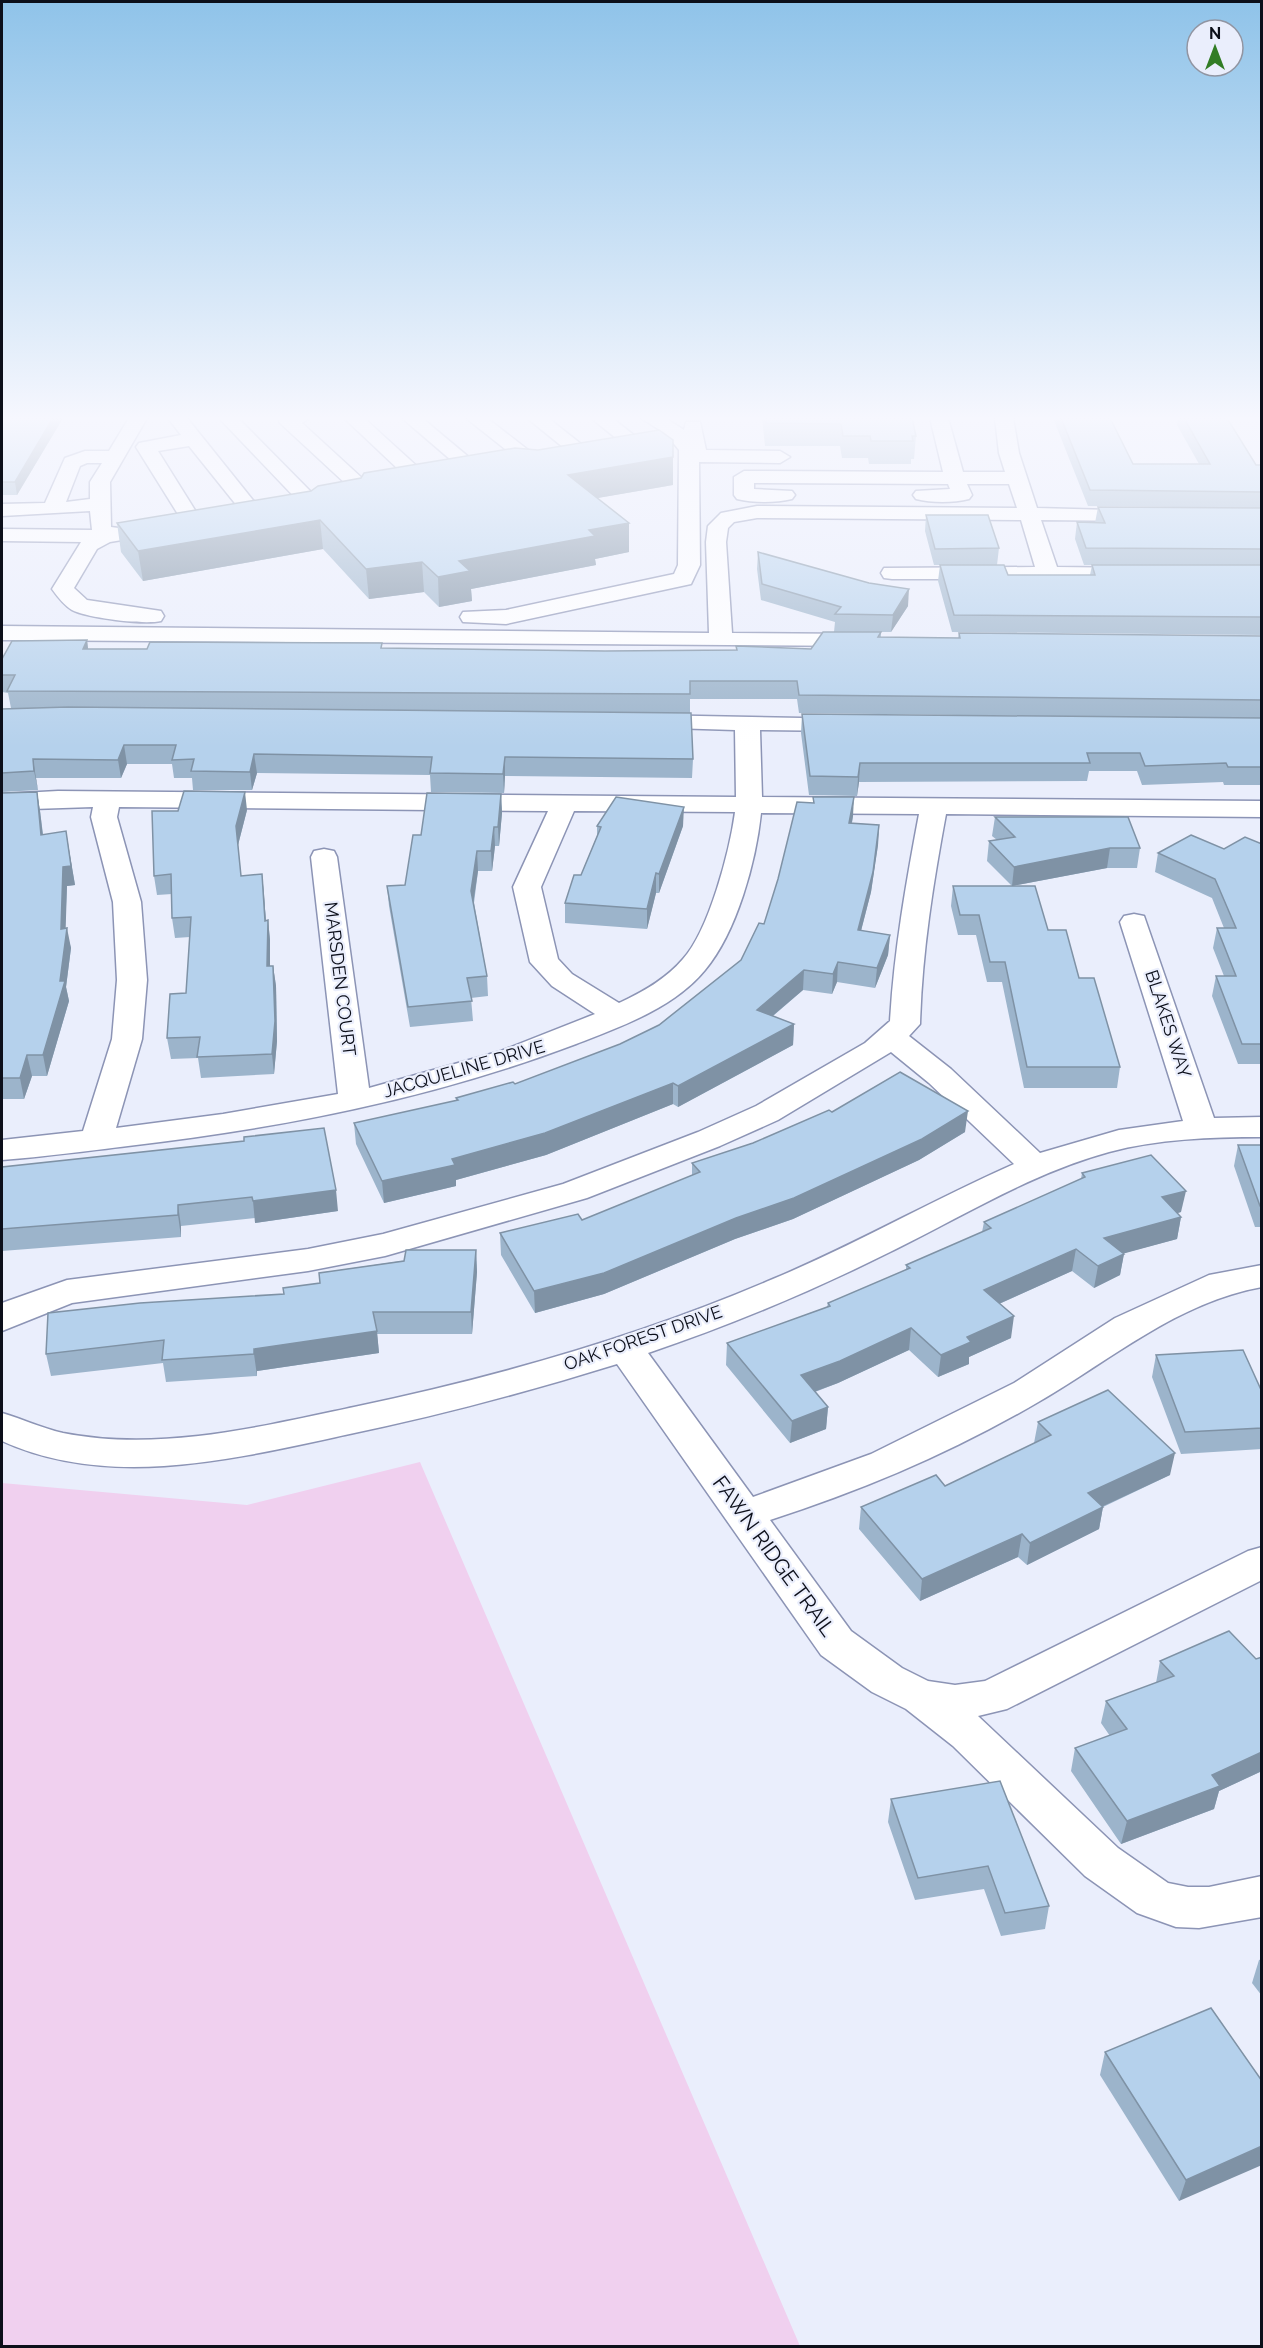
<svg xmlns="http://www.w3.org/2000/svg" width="1263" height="2348" font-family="Raleway,sans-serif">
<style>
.green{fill:#f0d0ef}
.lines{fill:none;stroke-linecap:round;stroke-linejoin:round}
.minor-casing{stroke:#8c94b5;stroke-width:3}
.minor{fill:#fff;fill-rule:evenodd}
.wall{fill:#9cb4cb}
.shaded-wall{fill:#7f92a5}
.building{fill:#b5d1ec;stroke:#7f92a5;stroke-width:1.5}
.labels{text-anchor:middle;stroke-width:4.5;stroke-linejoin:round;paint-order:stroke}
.street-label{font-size:18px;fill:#0c0f1a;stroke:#eaeefc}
.near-street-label{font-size:21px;fill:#0c0f1a;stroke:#eaeefc}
</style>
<rect width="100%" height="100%" fill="#eaeefc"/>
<path class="green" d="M420,1462L800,2346H2V1483L247,1505Z"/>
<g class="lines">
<defs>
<g id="minor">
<path d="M129,418H147L110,482L111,527L134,530L137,534L134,538L110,542L97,549L74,588L87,600L161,611L164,616L161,621C144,625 87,618 72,610C65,606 57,596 52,589L81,542L2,541V529L92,530L90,511L2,516V504L45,503L65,458L85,451H109ZM87,463H102L90,482V499L66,502L80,466Z"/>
<path d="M168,418H187L260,509L263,513L260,517H246L189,446L158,451L203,523L200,527H186L136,447L139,443L181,435Z"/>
<path d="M219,418H238L318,499L321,503L318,507H304Z"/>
<path d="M278,418H309L302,423L374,489L377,493L374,497H360L280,423Z"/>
<path d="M344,418H364L431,479L434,483L431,487H417Z"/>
<path d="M402,418H422L489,474L479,480L472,478Z"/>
<path d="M466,418H487L546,464L536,470L529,468Z"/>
<path d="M527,418H548L595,455C588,464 563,467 552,464L549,460L552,456L569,452Z"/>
<path d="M591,418H612L648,446C640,455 613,458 602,455L599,451L602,447L622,443Z"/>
<path d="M641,418H665L684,430L686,422H700L706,450L780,451L790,457L780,463L699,462L700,565L691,584L506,624L463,622L460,617L463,612L506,610L674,574L678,565L679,450L666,434Z"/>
<path d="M930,418H948L963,472H1005L999,453L995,418H1013L1019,453L1037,508L1148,511L1151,515L1148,519L1141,521L1041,520L1057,567L1137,568L1145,569L1148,574L1145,579H892L884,578L881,573L884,568L1035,567L1021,520L757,518L734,522L728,528L726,542L732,633L861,634L869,636L872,641L869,646L2,640V626L709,633L706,542L708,526L721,513L757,506L1017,508L1009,484H967L972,495L969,499C954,503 931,503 916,499L913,495L916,491L950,489L948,484L754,483V489L792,491L795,495L792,499C776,503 753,503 737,499L734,495V477L744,471L943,472Z"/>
<path d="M648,715L855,719L858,724L855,729L846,731L760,730L762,797L1262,801V817L946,814C933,884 922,953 920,1024L909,1036L951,1069L1040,1153L1119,1130L1183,1121L1120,922L1124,916L1134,914L1144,916L1214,1118L1262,1117V1137C1210,1137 1158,1139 1109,1152C1032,1173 961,1217 890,1252C812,1291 731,1325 648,1353L753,1497L871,1454L1014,1383L1115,1318L1209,1275L1262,1265V1287C1178,1302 1112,1359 1040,1401C955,1451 864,1490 770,1520L851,1631L902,1668L928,1681L955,1685L985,1681L1248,1551L1262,1547V1580L1007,1709L978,1716L1118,1848L1168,1883L1188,1887H1209L1262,1876V1917L1199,1928L1176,1927L1137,1913L1085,1876L953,1746L906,1709L872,1692L821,1655L617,1364C527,1392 437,1416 345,1435C235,1459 109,1490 2,1441V1413C23,1419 41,1428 63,1433C159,1452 260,1427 354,1407C497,1377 638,1337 773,1279C855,1245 932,1200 1014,1164L929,1083L891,1052L778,1120L720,1146L587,1198L385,1256L308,1271L72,1303L2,1331V1303L67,1280L308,1249L383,1234L563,1184L698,1132L756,1106L865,1043L890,1021C894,951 906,883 919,814L761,813C756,861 737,932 705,970C674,1008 620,1027 576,1044C431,1099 282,1128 128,1146C86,1151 44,1157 2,1160V1140L83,1131L112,1039L117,980L113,902L91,817L93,807L2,810V794L58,791L736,797L735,730L639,727L636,722L639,717ZM119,807L548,811L513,887L530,962L552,986L595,1014L501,1051L369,1088L337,857L334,851L324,849L314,851L311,857L338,1094L223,1114L116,1128L142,1039L147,980L141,902L117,817ZM574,811L735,812C730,850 709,931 683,959C666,979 643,992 619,1003L572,974L558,959L541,887Z"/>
</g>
</defs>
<use href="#minor" class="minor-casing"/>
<use href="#minor" class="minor"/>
</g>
<g class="wall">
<path d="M2,418H63L17,495H2Z"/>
<path d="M762,418H912L916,436L914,459H911V464H869L868,458H842L840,446H765Z"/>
<path d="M1053,418H1110L1133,464H1199L1177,425L1178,418H1227L1256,465H1262V508L1088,506Z"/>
<path d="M673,485L597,498L629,552L595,559L596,565L471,589L472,601L439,607L424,592L369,599L323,549L143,581L121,552L117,523Z"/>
<path d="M1098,507L1262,508V635L952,632L938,581L940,565H934L925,531L926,515L999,548L997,565L1008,575H1090L1092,565H1105H1084L1075,539L1077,522L1095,523Z"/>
<path d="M758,552L908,606L891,632H834L835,622L761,600L757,569Z"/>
<path d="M881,632V637L958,638L959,633L1262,636V785H1224L1223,782L1142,785L1137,771H1089L1087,781L859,782L857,796L809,795L801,733L802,714L1116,717L799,713L797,699H690V712L693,759L692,778L505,776L504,793L431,792L430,775L257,773L252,790H193L192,778H174L172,764H127L121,778H36L38,790L2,792V793L37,792L40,811L43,834L69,851L75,885L67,886L65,928L71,948L66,987L69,1001L47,1076H32L24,1099H2V709L11,708L8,693L2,692V659L87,640L88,649L382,648L605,651L811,649Z"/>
<path d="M501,794L502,813L499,846H495L492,871H478L474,903L487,976L488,996L471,998L473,1021L410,1027L389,906L387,886L405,885L421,835Z"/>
<path d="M813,797L853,816L852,823L879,825L878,845L871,892L861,931L890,935L888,955L875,988L837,982L832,994L803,990L773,1016L794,1024L793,1045L678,1107L673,1104L546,1155L456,1180V1186L384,1203L356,1144L354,1123L456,1101V1098L515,1084L620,1044L659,1025L741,960L764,924L813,803Z"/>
<path d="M247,810L238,845L241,876L262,874L266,920H268L270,940V966H273L276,986L277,1041L274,1074L201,1078L198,1058L171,1059L167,1038L186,993L190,937L175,938L172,918V894L157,895L154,876Z"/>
<path d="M995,817L1140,848L1137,868H1107L1012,886L987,861L989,841L997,840L992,836Z"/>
<path d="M597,826H683L659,893H656L647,929L565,923V903L581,875L597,836Z"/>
<path d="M1262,844V1067L1261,1064H1238L1212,996L1216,976H1224L1213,948L1217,928H1224L1212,898L1155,872L1158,853L1224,849Z"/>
<path d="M953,886L1048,930L1079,978L1120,1067L1117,1088H1024L1002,982H987L976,935H958L951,906Z"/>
<path d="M832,1112L965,1132L919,1160L793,1219L735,1239L604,1294L535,1313L501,1255L500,1233L582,1220L692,1176V1163L753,1143Z"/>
<path d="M244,1141L338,1211L255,1223V1218L181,1226V1237L2,1251V1167Z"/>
<path d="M1238,1145H1262V1227H1255L1234,1166Z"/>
<path d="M1082,1173L1181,1212L1177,1213L1181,1217L1177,1239L1124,1253L1120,1275L1094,1288L1072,1271L999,1304L1011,1338L969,1357V1364L938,1377L909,1350L838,1383L815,1392L828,1407L826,1429L790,1443L726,1365L727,1343L827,1307L828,1303L906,1270V1265L982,1232L984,1222L1081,1179Z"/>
<path d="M476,1250L477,1272L472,1334H377L379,1353L257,1371V1376L166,1382L163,1363L51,1376L46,1354L284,1294L320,1283L319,1273Z"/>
<path d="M1156,1355L1262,1392V1449L1181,1454L1152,1377Z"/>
<path d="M1038,1422L1170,1475L1103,1507L1099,1529L1027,1565L1018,1557L920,1601L859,1529L861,1507L945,1486L1034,1443Z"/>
<path d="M1262,1657V1771L1219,1791L1214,1809L1121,1844L1071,1771L1075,1748L1110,1736L1101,1723L1106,1701L1156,1683L1160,1661L1256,1659Z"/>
<path d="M891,1799L1049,1906L1045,1929L1001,1936L984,1889L915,1900L888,1822Z"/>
<path d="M1262,1959V1996L1252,1983L1259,1960Z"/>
<path d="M1105,2052L1262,2081L1179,2201L1100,2075Z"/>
</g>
<g class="shaded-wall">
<path d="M53,418H63L17,495L15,482Z"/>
<path d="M673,457V485L569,503L568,475Z"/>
<path d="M320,520L323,549L143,581L138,551Z"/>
<path d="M629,523V552L595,559L596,565L471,589L472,601L439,607L438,577L459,561L589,530Z"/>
<path d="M422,562L424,592L369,599L366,569Z"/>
<path d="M909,589L908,606L891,632L893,615Z"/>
<path d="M87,640L89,657L83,649Z"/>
<path d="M124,745L127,764L121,778L118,760Z"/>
<path d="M254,754L257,773L252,790L250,772Z"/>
<path d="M505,757V776L504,793L503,774Z"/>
<path d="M33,759L36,778L38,790L34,771Z"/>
<path d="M860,763L859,782L857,796L858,777Z"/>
<path d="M37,792L40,811L45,854L41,835Z"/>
<path d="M245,792L247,810L238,845L243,895L236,826Z"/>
<path d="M501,794L502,813L499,846L498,827Z"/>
<path d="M854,797L853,816L848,842L849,823Z"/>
<path d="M684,807L683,826L659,893V874Z"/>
<path d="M879,825L878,845L871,892L856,950L858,930Z"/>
<path d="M494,827L495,846L492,871L491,851Z"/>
<path d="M66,831L75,885L67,886L65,949L61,929L63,867Z"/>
<path d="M1110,848L1107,868L1012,886L1014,867Z"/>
<path d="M477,851L478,871L472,911L471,891Z"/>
<path d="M656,873V893L647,929V909Z"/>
<path d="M262,874L264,894L267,940L265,921Z"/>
<path d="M268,920L270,940V987L267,966Z"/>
<path d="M67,928L71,948L66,987L69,1001L47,1076L43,1055L60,981Z"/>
<path d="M890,935L888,955L875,988L877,968Z"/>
<path d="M838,962L837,982L832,994L833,974Z"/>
<path d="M273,966L276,986L277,1041L274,1074L272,1054Z"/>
<path d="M804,970L803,990L756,1030L757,1010Z"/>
<path d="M794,1024L793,1045L678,1107V1086Z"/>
<path d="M27,1055L32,1076L24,1099L20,1078Z"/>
<path d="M673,1083V1104L546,1155L456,1180V1186L384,1203L382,1181Z"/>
<path d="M968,1111L965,1132L919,1160L793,1219L735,1239L604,1294L535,1313L534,1291Z"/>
<path d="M336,1190L338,1211L255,1223L253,1201Z"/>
<path d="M1186,1191L1181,1212L1158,1219L1162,1197Z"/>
<path d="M178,1205L181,1226V1237L178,1215Z"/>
<path d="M1181,1217L1177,1239L1100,1260L1104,1238Z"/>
<path d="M1076,1249L1072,1271L981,1312L984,1290Z"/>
<path d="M476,1250L477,1272L472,1334L471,1312Z"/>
<path d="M1124,1254L1120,1275L1094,1288L1098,1266Z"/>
<path d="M1014,1316L1011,1338L969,1357V1364L938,1377L941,1355L967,1337Z"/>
<path d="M911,1328L909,1350L838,1383L800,1397L801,1375Z"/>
<path d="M377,1331L379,1353L257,1371V1376L254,1354V1349Z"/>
<path d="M828,1407L826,1429L790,1443L792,1421Z"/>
<path d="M1175,1453L1170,1475L1084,1515L1088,1493Z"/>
<path d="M1103,1507L1099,1529L1027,1565L1030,1543Z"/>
<path d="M1022,1534L1018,1557L920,1601L922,1579Z"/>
<path d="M1262,1752V1771L1219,1791L1214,1809L1121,1844L1127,1821L1212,1775Z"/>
<path d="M1262,2146V2165L1179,2201L1186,2180Z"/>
</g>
<g class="building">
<path d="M2,418H53L15,482H2Z"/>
<path d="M765,418H912L916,436H912L913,441H871L870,436H843L841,424L766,423Z"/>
<path d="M1061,418H1110L1133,464H1210L1184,418H1227L1256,465H1262V492L1090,490Z"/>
<path d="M659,430L673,440V457L568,475L629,523L589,530L595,536L459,561L470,571L438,577L422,562L366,569L320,520L138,551L117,523L311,491L318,486L361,478L364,473L515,448L538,450Z"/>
<path d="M1098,507L1262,508V549L1086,548L1077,522L1105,523Z"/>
<path d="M926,515H988L999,548L935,549Z"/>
<path d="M758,552L869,583L909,589L893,615L835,614L841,607L762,584Z"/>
<path d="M940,565H1004L1008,575H1095L1092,565H1262V617L954,615Z"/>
<path d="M823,632H881L878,637L960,638L959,633L1262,636V700L799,695L797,681H690V694L7,691L15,675H2V659L12,641L87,640L83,649H147L150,642L382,643L381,648L605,651L737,650L736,646L811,649Z"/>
<path d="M68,707L691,713L693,759L505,757L503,774L430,773L432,757L254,754L250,772L191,771L194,759L172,760L176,745H124L118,760L33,759L34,771L2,773V709Z"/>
<path d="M802,714L1262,718V767H1228L1226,763L1145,766L1140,753H1087L1090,763H860L858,777L810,776Z"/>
<path d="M184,791L245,792L236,826L241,876L262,874L265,921L268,920L267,966H273L275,1021L272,1054L197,1057L200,1037L167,1038L170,994L186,993L191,917L172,918L171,874L154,876L152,811H178Z"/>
<path d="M37,792L41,835L66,831L71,866L63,867L61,929L67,928L60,981H65L43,1055H27L20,1078H2V793Z"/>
<path d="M427,793L501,794L498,827H494L491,851H477L471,891L487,976L467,978L472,1001L408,1007L387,886L405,885L413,835H421Z"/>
<path d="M616,797L684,807L659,874L656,873L647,909L565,903L574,875H581L601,827L597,826Z"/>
<path d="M813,797H854L849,823L879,825L873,872L858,930L890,935L877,968L838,962L833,974L804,970L757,1010L794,1024L678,1086L673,1083L545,1133L452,1159L455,1165L382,1181L354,1123L458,1100L456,1098L513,1082L515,1084L620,1044L659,1025L741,960L759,923L764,924L778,879L797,802L814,803Z"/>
<path d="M995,817H1128L1140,848H1110L1014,867L989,841L1015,837Z"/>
<path d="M1191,835L1224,849L1245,837L1262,844V1044H1242L1216,976H1236L1217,928H1236L1215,879L1158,853Z"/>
<path d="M953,886H1035L1048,930H1066L1079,978H1094L1120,1067H1027L1005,962H990L979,915H960Z"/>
<path d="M900,1072L968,1111L922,1139L794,1198L736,1218L604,1273L534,1291L500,1233L578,1214L582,1220L700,1172L692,1163L753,1143L829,1110L832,1112Z"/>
<path d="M324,1128L336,1190L253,1201L252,1197L178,1205V1215L2,1229V1167L244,1141V1137Z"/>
<path d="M1238,1145H1262V1206H1260Z"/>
<path d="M1151,1155L1186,1191L1162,1197L1181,1217L1104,1238L1124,1254L1098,1266L1076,1249L984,1290L1014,1316L967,1337L971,1342L941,1355L911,1328L840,1361L801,1375L828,1407L792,1421L727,1343L830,1306L828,1303L910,1268L906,1265L991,1228L984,1222L1085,1177L1082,1173Z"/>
<path d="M406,1250H476L471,1312H373L377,1331L254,1349V1354L162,1360L164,1340L46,1354L48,1313L140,1303L284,1294L283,1288L320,1283L319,1273L404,1261Z"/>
<path d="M1243,1350L1262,1392V1428L1185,1432L1156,1355Z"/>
<path d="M1108,1390L1175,1453L1088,1493L1103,1507L1030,1543L1022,1534L922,1579L861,1507L936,1475L945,1486L1051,1435L1038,1422Z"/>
<path d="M1229,1631L1256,1659L1262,1657V1752L1212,1775L1220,1786L1127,1821L1075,1748L1127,1729L1106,1701L1174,1676L1160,1661Z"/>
<path d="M1000,1781L1049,1906L1005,1913L988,1866L918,1878L891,1799Z"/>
<path d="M1211,2008L1262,2081V2146L1186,2180L1105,2052Z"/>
</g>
<linearGradient id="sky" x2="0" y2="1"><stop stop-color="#8fc3e9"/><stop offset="0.56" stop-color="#f6f7fe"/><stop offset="1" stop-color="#f6f7fe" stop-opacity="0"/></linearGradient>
<rect width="1263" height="747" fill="url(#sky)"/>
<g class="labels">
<g class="street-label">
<text transform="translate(340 979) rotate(83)" y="6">MARSDEN COURT</text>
<text transform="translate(1168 1024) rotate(72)" y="6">BLAKES WAY</text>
<text transform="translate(464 1069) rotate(-16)" y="6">JACQUELINE DRIVE</text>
<text transform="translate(643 1338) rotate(-19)" y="6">OAK FOREST DRIVE</text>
</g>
<g class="near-street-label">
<text transform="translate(774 1556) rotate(54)" y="7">FAWN RIDGE TRAIL</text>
</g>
</g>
<rect width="1263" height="2348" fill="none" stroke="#0c0f1a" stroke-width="6"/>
<g transform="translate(1215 48)"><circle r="28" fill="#eaeefc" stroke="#9195a2" stroke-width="1.5"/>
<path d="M0-4.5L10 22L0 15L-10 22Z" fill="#327d25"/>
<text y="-9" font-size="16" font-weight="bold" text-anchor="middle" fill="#0c0f1a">N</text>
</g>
</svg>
